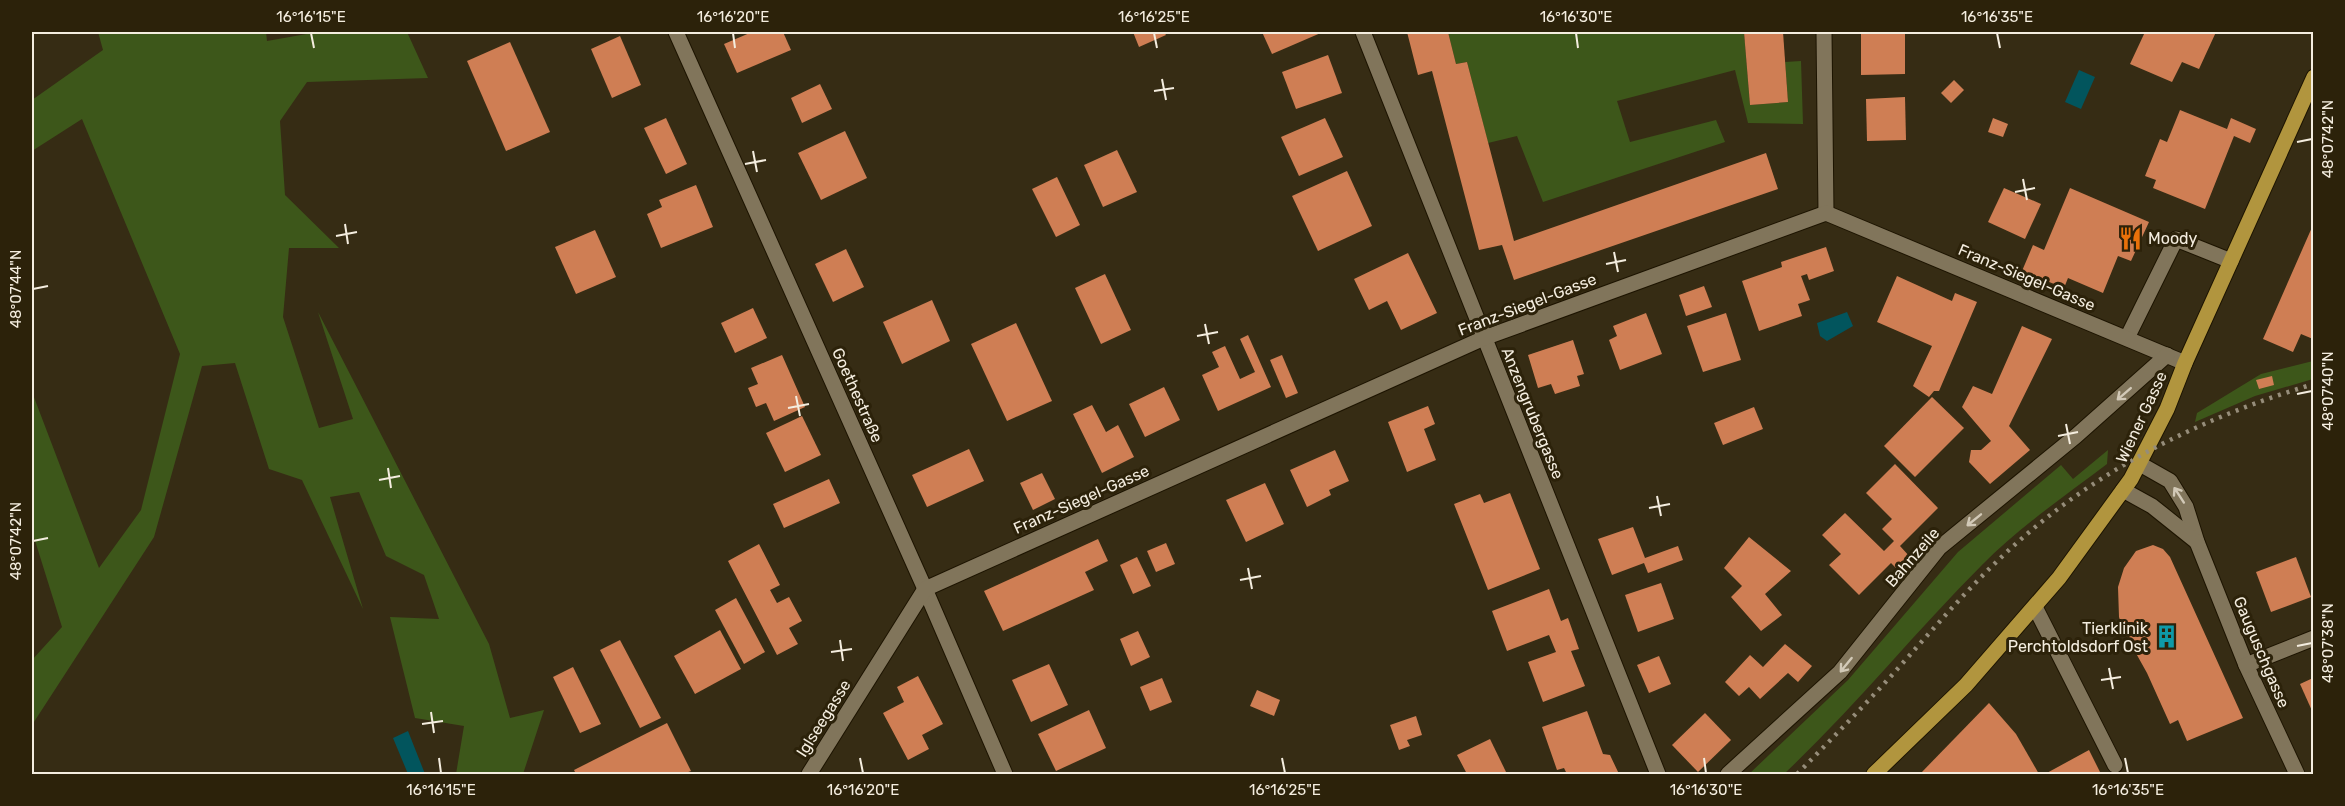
<svg xmlns="http://www.w3.org/2000/svg" width="2345" height="806" font-family="Rubik,sans-serif">
<style>
.green{fill:#3d571a}
.water{fill:#02555d}
.building{fill:#cf7e54}
.lines{fill:none;stroke-linecap:round;stroke-linejoin:round}
.minor-casing{stroke:#1d1400;stroke-width:17}
.major-casing{stroke:#1d1400;stroke-width:17}
.minor{stroke:#81755b;stroke-width:15}
.major{stroke:#b1953e;stroke-width:15}
.rail{stroke:#968d7a;stroke-width:4.5;stroke-dasharray:3 6;stroke-linecap:butt}
.oneway{stroke:#d2c9b7}
.ticks{fill:none;stroke:#f4eddf;stroke-width:2}
.labels{text-anchor:middle;stroke-width:6;stroke-linejoin:round;paint-order:stroke}
.poi-label{font-size:16px;fill:#f4eddf;stroke:#2c220a;text-anchor:start}
.street-label{font-size:16px;fill:#f4eddf;stroke:#2c220a}
.neatline{fill:none;stroke:#f4eddf;stroke-width:2}
.ticks-label{font-size:15px;text-anchor:middle;fill:#f4eddf}
</style>
<rect width="100%" height="100%" fill="#362c14"/>
<g class="green">
<path d="M98,32H143L145,34L154,32H266L267,41L318,32H407L428,78L307,82L280,121L285,195L339,248H289L283,317L319,428L353,419L318,312L489,644L510,718L544,710L523,774H456L464,726L415,718L390,617L439,619L424,575L386,556L359,492L330,497L363,609L302,480L269,469L235,363L202,366L154,537L32,725V660L62,627L32,531V392L99,568L141,510L180,354L82,119L32,151V100L103,50Z"/>
<path d="M1448,32H1744L1750,105L1788,102L1785,62L1801,61L1803,124L1748,123L1735,70L1617,101L1630,142L1716,120L1725,142L1543,202L1517,136L1488,143L1467,62L1456,64Z"/>
<path d="M2313,361V379L2255,396L2195,422L2197,413L2261,374Z"/>
<path d="M2108,450L2107,464C2066,495 2017,529 1982,565C1914,633 1854,708 1784,774H1749L1848,680L1958,552L2061,465L2073,479Z"/>
</g>
<g class="water">
<path d="M2079,70L2095,77L2081,109L2065,102Z"/>
<path d="M1847,312L1853,326L1827,341L1820,336L1817,323Z"/>
<path d="M408,731L425,774H408L393,738Z"/>
</g>
<g class="building">
<path d="M752,32H783L791,50L737,73L724,44Z"/>
<path d="M1133,32H1164L1166,35L1139,47Z"/>
<path d="M1262,32H1323L1272,54Z"/>
<path d="M1407,32H1448L1456,64L1467,62L1514,241L1766,153L1778,189L1514,280L1502,245L1479,250L1432,71L1418,75Z"/>
<path d="M1744,32H1783L1788,102L1750,105Z"/>
<path d="M1861,32H1905V74L1861,75Z"/>
<path d="M2145,32H2216L2199,69L2182,62L2172,82L2130,64Z"/>
<path d="M620,36L641,85L612,98L591,49Z"/>
<path d="M510,42L550,132L506,151L467,61Z"/>
<path d="M1328,55L1342,93L1296,109L1282,72Z"/>
<path d="M1954,80L1964,90L1951,103L1941,93Z"/>
<path d="M820,84L832,109L802,123L791,98Z"/>
<path d="M1905,97L1906,140L1867,141L1866,99Z"/>
<path d="M2180,110L2227,129L2231,118L2256,129L2250,143L2234,136L2205,209L2153,188L2156,180L2145,176L2160,139L2167,142Z"/>
<path d="M666,118L687,164L666,174L644,128Z"/>
<path d="M1325,118L1343,157L1299,176L1281,137Z"/>
<path d="M1993,118L2008,124L2003,137L1988,132Z"/>
<path d="M845,131L867,178L821,200L798,153Z"/>
<path d="M1117,150L1137,192L1103,207L1084,165Z"/>
<path d="M1347,171L1372,226L1318,251L1292,196Z"/>
<path d="M1057,177L1080,225L1056,237L1032,189Z"/>
<path d="M696,185L713,227L661,248L647,214L662,207L659,200Z"/>
<path d="M2004,188L2041,204L2025,239L1988,222Z"/>
<path d="M2070,188L2149,222L2131,261L2118,256L2103,293L2068,278L2064,288L2022,271L2033,245L2044,250Z"/>
<path d="M2313,225V339L2301,334L2293,352L2263,339Z"/>
<path d="M595,230L616,277L576,294L555,247Z"/>
<path d="M1826,247L1834,271L1809,280L1807,274L1801,276L1810,300L1798,304L1802,316L1759,331L1742,281L1782,267L1781,262Z"/>
<path d="M846,249L864,287L833,302L815,264Z"/>
<path d="M1408,253L1437,313L1401,330L1387,301L1369,310L1354,279Z"/>
<path d="M1105,274L1131,330L1101,344L1075,288Z"/>
<path d="M1897,276L1952,301L1955,293L1977,302L1939,391H1934L1929,397L1913,386L1932,346L1877,322Z"/>
<path d="M1704,286L1712,307L1686,316L1679,295Z"/>
<path d="M932,300L950,341L902,364L883,322Z"/>
<path d="M753,308L767,338L735,353L721,323Z"/>
<path d="M1646,313L1662,354L1620,370L1609,340L1617,336L1613,326Z"/>
<path d="M1726,313L1741,360L1703,372L1687,326Z"/>
<path d="M1016,323L1052,401L1007,421L971,344Z"/>
<path d="M2022,326L2052,339L2009,426L2030,450L1990,484L1969,462L1971,450H1981L1991,441L1962,407L1973,386L1992,394Z"/>
<path d="M1248,335L1271,387L1218,411L1202,375L1219,367L1212,352L1225,346L1240,379L1255,372L1240,339Z"/>
<path d="M1573,340L1584,374L1577,376L1580,386L1555,394L1551,384L1538,388L1528,355Z"/>
<path d="M782,355L805,407L774,421L766,403L756,407L748,388L758,384L751,368Z"/>
<path d="M1282,355L1298,393L1286,398L1270,360Z"/>
<path d="M2272,376L2274,385L2259,389L2256,380Z"/>
<path d="M1164,387L1180,420L1145,437L1129,404Z"/>
<path d="M1932,397L1964,428L1915,477L1884,446Z"/>
<path d="M1092,405L1106,432L1118,425L1134,457L1102,473L1073,414Z"/>
<path d="M1428,406L1435,424L1424,429L1436,460L1407,472L1388,422Z"/>
<path d="M1754,407L1763,429L1723,445L1714,423Z"/>
<path d="M802,416L821,455L785,472L766,433Z"/>
<path d="M969,449L984,481L927,507L912,475Z"/>
<path d="M1335,450L1349,481L1329,490L1331,495L1307,507L1290,470Z"/>
<path d="M1895,464L1938,508L1900,546L1910,557L1897,569L1891,563L1859,595L1829,565L1841,554L1822,535L1845,513L1884,551L1894,541L1882,529L1892,519L1866,493Z"/>
<path d="M1042,473L1055,499L1033,510L1020,483Z"/>
<path d="M829,479L840,503L784,528L773,504Z"/>
<path d="M1265,483L1284,524L1246,542L1226,500Z"/>
<path d="M1510,493L1540,569L1488,590L1454,504L1480,494L1484,503Z"/>
<path d="M1633,527L1645,558L1678,546L1683,560L1648,573L1644,563L1612,575L1598,539Z"/>
<path d="M1749,537L1791,571L1765,594L1782,615L1761,631L1731,597L1742,586L1724,568Z"/>
<path d="M1098,539L1108,561L1085,572L1094,590L1003,631L984,591Z"/>
<path d="M1166,543L1175,564L1156,572L1147,551Z"/>
<path d="M759,544L780,585L770,590L777,603L789,597L802,621L789,628L798,644L777,655L728,561Z"/>
<path d="M2153,545L2163,549L2170,557L2243,718L2187,741L2178,720L2170,724L2147,673L2123,630L2119,617L2118,587L2124,568L2136,551Z"/>
<path d="M1137,557L1151,586L1133,594L1120,565Z"/>
<path d="M2296,557L2311,597L2271,612L2256,572Z"/>
<path d="M1661,583L1674,619L1638,632L1625,595Z"/>
<path d="M1549,589L1561,621L1568,618L1579,649L1571,651L1585,686L1543,702L1528,662L1556,652L1549,635L1507,651L1492,611Z"/>
<path d="M736,598L765,652L744,664L715,610Z"/>
<path d="M720,630L741,669L695,694L674,656Z"/>
<path d="M1138,631L1150,657L1131,666L1120,639Z"/>
<path d="M620,640L661,718L640,728L600,650Z"/>
<path d="M1785,644L1812,666L1798,682L1788,673L1760,699L1749,687L1739,696L1725,682L1750,655L1763,667Z"/>
<path d="M1659,656L1671,684L1649,693L1637,665Z"/>
<path d="M1049,664L1068,705L1031,722L1012,680Z"/>
<path d="M573,667L601,724L580,733L553,677Z"/>
<path d="M918,676L943,724L922,735L929,749L908,760L883,713L904,702L897,687Z"/>
<path d="M1162,678L1172,702L1150,711L1140,687Z"/>
<path d="M2313,678V713L2300,684Z"/>
<path d="M1257,690L1280,700L1274,716L1250,706Z"/>
<path d="M1989,703L2016,734L2039,774H1920Z"/>
<path d="M1089,710L1106,748L1056,771L1038,734Z"/>
<path d="M1587,711L1603,754L1610,755L1619,774H1567L1564,768L1557,770L1542,727Z"/>
<path d="M1705,713L1731,740L1698,772L1672,745Z"/>
<path d="M1416,716L1422,735L1407,740L1410,746L1399,750L1390,725Z"/>
<path d="M667,723L691,771L683,774H576L574,770Z"/>
<path d="M1490,739L1507,774H1467L1457,755Z"/>
<path d="M2089,750L2101,774H2045Z"/>
</g>
<g class="lines">
<defs>
<g id="minor">
<path d="M676,32L925,589L1005,774"/>
<path d="M1363,32L1658,774"/>
<path d="M1824,32L1826,213"/>
<path d="M2127,338L2176,239L2231,261"/>
<path d="M2140,464L2170,481L2186,507L2197,542L2246,665L2297,774"/>
<path d="M2123,490L2152,506L2197,542"/>
<path d="M2035,607L2115,765"/>
<path d="M2246,665L2314,638"/>
<path d="M809,774L925,589L1484,338L1826,213L2185,363"/>
<path d="M1728,774L1840,672L1939,548L2076,436L2167,355"/>
</g>
<path id="major" d="M1874,774L1966,685L2059,578L2131,479L2167,409L2185,363L2314,77"/>
</defs>
<use href="#minor" class="minor-casing"/>
<use href="#major" class="major-casing"/>
<use href="#minor" class="minor"/>
<use href="#major" class="major"/>
<path class="rail" d="M1797,774C1826,745 1854,716 1882,686C1927,637 1969,585 2019,541C2103,466 2206,416 2314,384"/>
</g>
<defs><path id="oneway-shaft" d="M-6 0H5M1.5-3L5.5 0L1.5 3" fill="none" stroke-width="1.6" stroke-linecap="round" stroke-linejoin="round" transform="scale(1.5)"/></defs>
<g class="oneway">
<use href="#oneway-shaft" transform="translate(2124 394) rotate(139)"/>
<use href="#oneway-shaft" transform="translate(2179 495) rotate(-123)"/>
<use href="#oneway-shaft" transform="translate(1974 520) rotate(141)"/>
<use href="#oneway-shaft" transform="translate(1846 665) rotate(129)"/>
</g>
<path class="ticks" d="M311,33L314,48M733,33L735,48M1154,33L1157,48M1576,33L1578,48M1997,33L2000,48M1162,79L1166,100M1154,91L1174,88M2297,142L2312,139M753,151L757,172M745,164L766,160M2023,179L2027,200M2015,192L2035,188M345,224L348,244M336,236L357,232M1614,252L1618,272M1606,264L1626,260M33,289L48,286M1205,324L1209,344M1197,336L1218,332M2297,394L2312,391M796,396L800,416M788,408L809,404M2066,424L2070,444M2058,436L2078,432M388,468L391,488M379,480L400,476M1657,496L1661,516M1649,508L1670,504M33,541L48,538M1248,568L1252,589M1240,580L1261,576M840,640L843,661M2297,646L2312,643M831,652L852,649M2109,668L2113,689M2101,680L2121,677M431,712L434,733M422,724L443,721M439,758L441,773M860,758L863,773M1282,758L1285,773M1704,758L1706,773M2125,758L2128,773"/>
<defs>
<symbol id="restaurant-bare" viewBox="-9 -9 18 18"><path d="M-5-6h1v4h1v-4h1v4h1v-4h1v5L-1.5 .5V6h-2V.5L-5-1ZM5-6V6H3V1.5H1.5Q1.5-4 5-6Z" fill="#e8710a" stroke="#2c220a" stroke-width="2.5" paint-order="stroke"/></symbol>
<symbol id="building-bare" viewBox="-9 -9 18 18"><path d="M-4-6H4V6H1V3H-1V6H-4ZM-2.5-4.3h1.7v1.8h-1.7ZM.8-4.3h1.7v1.8H.8ZM-2.5-1h1.7V.8h-1.7ZM.8-1h1.7V.8H.8Z" fill="#0f9aa8" stroke="#2c220a" stroke-width="2.5" paint-order="stroke"/></symbol>
</defs>
<g fill-rule="evenodd">
<use href="#restaurant-bare" x="2114" y="222" width="33" height="33"/>
<use href="#building-bare" x="2150" y="620" width="33" height="33"/>
</g>
<g class="labels">
<g class="poi-label">
<text x="2148" y="244">Moody</text>
<text x="2148" y="634" text-anchor="end">Tierklinik<tspan x="2148" dy="18">Perchtoldsdorf Ost</tspan></text>
</g>
<g class="street-label">
<text transform="translate(2027 277) rotate(23)" y="6">Franz-Siegel-Gasse</text>
<text transform="translate(1527 304) rotate(-21)" y="6">Franz-Siegel-Gasse</text>
<text transform="translate(858 395) rotate(66)" y="6">Goethestraße</text>
<text transform="translate(1533 413) rotate(68)" y="6">Anzengrubergasse</text>
<text transform="translate(2141 417) rotate(-65)" y="6">Wiener Gasse</text>
<text transform="translate(1081 499) rotate(-24)" y="6">Franz-Siegel-Gasse</text>
<text transform="translate(1912 557) rotate(-49)" y="6">Bahnzeile</text>
<text transform="translate(2262 652) rotate(67)" y="6">Gauguschgasse</text>
<text transform="translate(823 718) rotate(-58)" y="6">Iglseegasse</text>
</g>
</g>
<rect width="2345" height="806" fill="none" stroke="#2c220a" stroke-width="66"/>
<rect x="33" y="33" width="2279" height="740" class="neatline"/>
<g class="ticks-label">
<text x="311" y="22">16°16'15"E</text>
<text x="733" y="22">16°16'20"E</text>
<text x="1154" y="22">16°16'25"E</text>
<text x="1576" y="22">16°16'30"E</text>
<text x="1997" y="22">16°16'35"E</text>
<text transform="translate(2328 139) rotate(-90)" y="5">48°07'42"N</text>
<text transform="translate(16 289) rotate(-90)" y="5">48°07'44"N</text>
<text transform="translate(2328 391) rotate(-90)" y="5">48°07'40"N</text>
<text transform="translate(16 541) rotate(-90)" y="5">48°07'42"N</text>
<text transform="translate(2328 643) rotate(-90)" y="5">48°07'38"N</text>
<text x="441" y="795">16°16'15"E</text>
<text x="863" y="795">16°16'20"E</text>
<text x="1285" y="795">16°16'25"E</text>
<text x="1706" y="795">16°16'30"E</text>
<text x="2128" y="795">16°16'35"E</text>
</g>
</svg>
